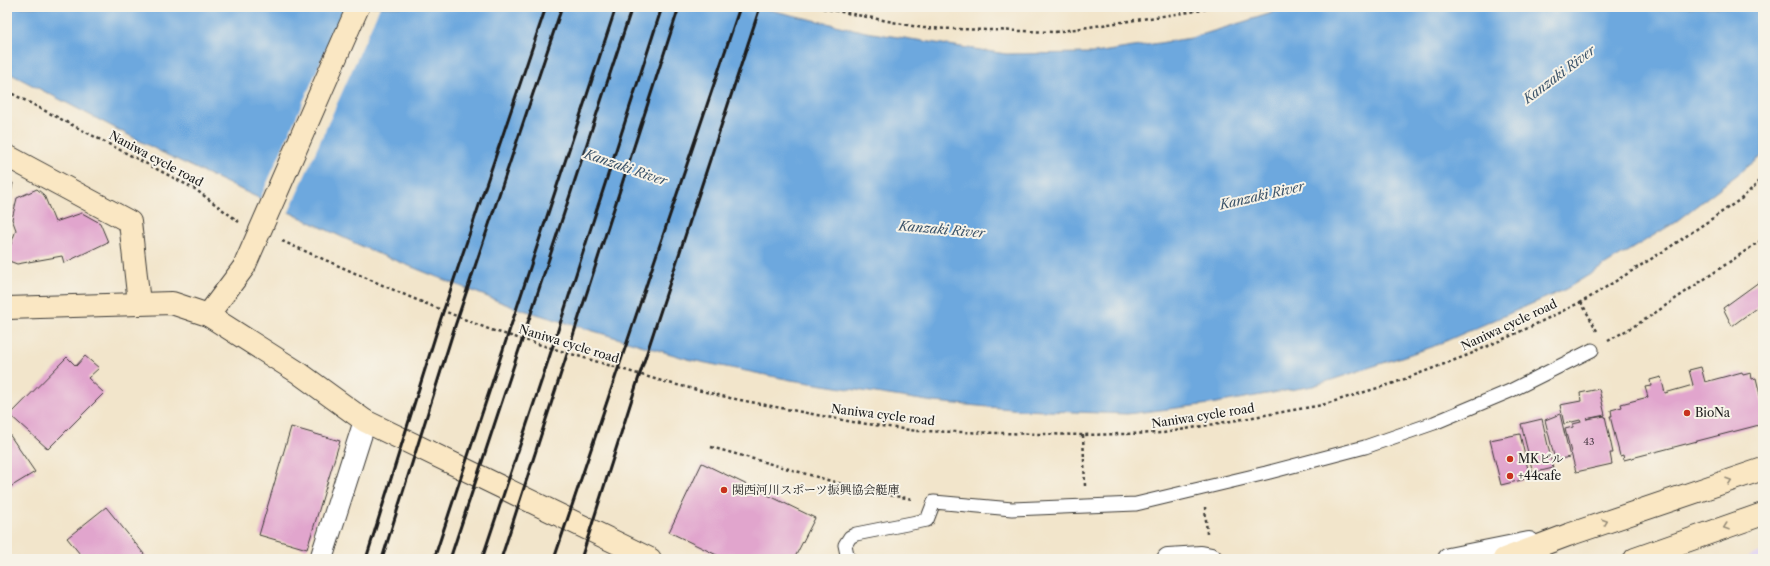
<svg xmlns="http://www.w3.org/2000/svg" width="1770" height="566" font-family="'Libre Caslon Text','Noto Serif JP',serif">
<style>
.built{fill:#e1d4f3}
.water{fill:#6da8de;stroke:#44627d}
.pier{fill:#f2e5cb}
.building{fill:#e1a5cd}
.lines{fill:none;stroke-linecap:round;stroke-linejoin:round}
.lane-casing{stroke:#3c3a36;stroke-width:15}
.street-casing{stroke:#3c3a36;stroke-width:24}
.secondary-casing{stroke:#3c3a36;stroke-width:24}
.path{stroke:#3c3a36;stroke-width:2.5;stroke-dasharray:3 3;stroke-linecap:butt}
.lane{stroke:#fff;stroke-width:13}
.street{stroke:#fff;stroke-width:22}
.secondary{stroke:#fae7c3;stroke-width:22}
.rail{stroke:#1c1c1c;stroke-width:3}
.secondary-bridge-casing{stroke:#3c3a36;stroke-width:24;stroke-linecap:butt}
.secondary-bridge{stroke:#fae7c3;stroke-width:22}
.oneway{stroke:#968c78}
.poi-dot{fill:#c8321e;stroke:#f7f3e8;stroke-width:1.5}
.labels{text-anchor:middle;stroke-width:4;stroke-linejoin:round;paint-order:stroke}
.number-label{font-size:10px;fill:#4d3e48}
.street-label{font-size:12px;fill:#1c1c1c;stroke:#f7f3e8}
.poi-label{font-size:12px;fill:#1c1c1c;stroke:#f7f3e8;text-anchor:start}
.water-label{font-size:13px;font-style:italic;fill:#3c546a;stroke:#f7f3e8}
</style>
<rect width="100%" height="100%" fill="#f7f3e8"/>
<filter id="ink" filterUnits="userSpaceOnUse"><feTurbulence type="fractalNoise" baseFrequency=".025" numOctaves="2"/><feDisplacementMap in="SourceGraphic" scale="8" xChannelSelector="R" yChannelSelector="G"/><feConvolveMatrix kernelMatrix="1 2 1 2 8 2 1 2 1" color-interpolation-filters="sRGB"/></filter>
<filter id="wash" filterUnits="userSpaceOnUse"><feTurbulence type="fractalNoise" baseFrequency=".012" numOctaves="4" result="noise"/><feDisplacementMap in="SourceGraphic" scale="16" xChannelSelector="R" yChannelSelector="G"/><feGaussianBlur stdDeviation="0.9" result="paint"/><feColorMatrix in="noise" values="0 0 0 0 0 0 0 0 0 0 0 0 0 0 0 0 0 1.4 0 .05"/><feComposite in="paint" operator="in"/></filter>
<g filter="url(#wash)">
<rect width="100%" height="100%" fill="#f2e5cb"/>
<path class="built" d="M1763,551V559H1742Z"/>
<path class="water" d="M7,7H757L866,32L1006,54L1095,53L1191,38L1269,14L1283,7H1763V155L1674,223L1566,289L1432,347L1313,386L1210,404L1127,414L1022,410L934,402L791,380L691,360L513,307L374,252L167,155L7,72Z"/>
<path class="pier" d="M345,7H380L288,214L259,201Z"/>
<g id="blocks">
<g class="building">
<path d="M7,182L13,183L8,209H7Z"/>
<path d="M37,189L44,195L55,222L82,213L100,223L108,242L64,263L62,256L17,264L9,261L7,255L16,230L12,219L17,198Z"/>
<path d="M1763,279V303L1732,326L1723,308Z"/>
<path d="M85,356L99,368L88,378L104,393L48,449L10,415L67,357L76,366Z"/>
<path d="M1701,367L1705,382L1742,372L1743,375L1751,373L1752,379L1756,378L1763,407V424L1624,460L1623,455L1620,456L1610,416H1612L1611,410L1622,407L1621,404L1648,397L1645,387L1651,386L1650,380L1661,377L1665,393L1693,385L1689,370Z"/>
<path d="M1599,389L1605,415L1586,419L1605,416L1613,453H1610L1612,464L1576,472L1565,429L1573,427V424L1581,422L1580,420L1564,424L1560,405L1581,401L1580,393Z"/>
<path d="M1560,414L1570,457L1555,460L1545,420Z"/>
<path d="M1542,419L1553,468L1533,473L1521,424Z"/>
<path d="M291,427L340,441L307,549L259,535Z"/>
<path d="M9,434L35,472L7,489V436Z"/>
<path d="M1520,434L1530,478L1501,485L1490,440Z"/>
<path d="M702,463L815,518L794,559H725L669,532Z"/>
<path d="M106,507L148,559H84L67,538Z"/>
</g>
</g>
</g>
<g filter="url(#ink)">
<use href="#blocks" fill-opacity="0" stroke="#3c3a36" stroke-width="1"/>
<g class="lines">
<defs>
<path id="lane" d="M848,559L845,545L850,537L856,534L927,520L934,502L1012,509L1136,504L1266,473L1365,447L1434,423L1510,391L1592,350"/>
<g id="street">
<path d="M321,559L365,421"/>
<path d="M1168,559L1201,557L1211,559"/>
<path d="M1449,559L1529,543"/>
</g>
<g id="secondary">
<path d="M7,156L130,222L139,303"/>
<path d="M244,267L208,315L299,373L365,421L650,559"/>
<path d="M7,308L172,303L208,315"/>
<path d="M1504,559L1568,535L1763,469"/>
<path d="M1635,559L1763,514"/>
</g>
</defs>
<use href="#lane" class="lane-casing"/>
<use href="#street" class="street-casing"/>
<use href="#secondary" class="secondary-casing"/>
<g class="path">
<path d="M817,7L923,28L1055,32L1203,10L1211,7"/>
<path d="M7,91L195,189L239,222"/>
<path d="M282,241L412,298L491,330L665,382L730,398L853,422L917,431L1083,435L1163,433L1322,405L1394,383L1468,355L1528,328L1587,299L1667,249L1741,199L1763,178"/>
<path d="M1581,302L1597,331"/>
<path d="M1608,341L1646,319L1763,239"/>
<path d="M1083,435L1085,486"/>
<path d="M711,447L870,492L913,499"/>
<path d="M1205,507L1207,534"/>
</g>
<use href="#lane" class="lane"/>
<use href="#street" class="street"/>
<use href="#secondary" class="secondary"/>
<g class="rail">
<path d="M366,559L440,321L546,7"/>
<path d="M382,559L455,326L562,7"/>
<path d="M434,559L616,7"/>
<path d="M450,559L632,7"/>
<path d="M482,559L549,358L662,7"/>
<path d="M501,559L679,7"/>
<path d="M554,559L740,7"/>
<path d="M581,559L636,386L760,7"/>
</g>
<defs>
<path id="secondary-bridge" d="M244,267L358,7"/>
</defs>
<use href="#secondary-bridge" class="secondary-bridge-casing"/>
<use href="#secondary-bridge" class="secondary-bridge"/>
</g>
<defs><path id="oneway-chevron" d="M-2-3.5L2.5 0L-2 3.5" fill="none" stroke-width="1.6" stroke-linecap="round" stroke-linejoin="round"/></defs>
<g class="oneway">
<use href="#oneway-chevron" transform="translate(1729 481) rotate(-19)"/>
<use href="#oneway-chevron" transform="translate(1605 522) rotate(-19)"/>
<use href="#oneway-chevron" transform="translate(1726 527) rotate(161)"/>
</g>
</g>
<g class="poi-dot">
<circle cx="1687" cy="413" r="4"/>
<circle cx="1510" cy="459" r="4"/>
<circle cx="1510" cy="476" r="4"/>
<circle cx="724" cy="490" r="4"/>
</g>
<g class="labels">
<g class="number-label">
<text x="1589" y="445">43</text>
</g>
<g class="street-label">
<text transform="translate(156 159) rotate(28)" y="4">Naniwa cycle road</text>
<text transform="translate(1509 325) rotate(-25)" y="4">Naniwa cycle road</text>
<text transform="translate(569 344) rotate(17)" y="4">Naniwa cycle road</text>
<text transform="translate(883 415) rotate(7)" y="4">Naniwa cycle road</text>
<text transform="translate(1203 416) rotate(-9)" y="4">Naniwa cycle road</text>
</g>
<g class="poi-label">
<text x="1695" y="417">BioNa</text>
<text x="1518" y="463">MKビル</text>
<text x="1518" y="480">+44cafe</text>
<text x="732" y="494">関西河川スポーツ振興協会艇庫</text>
</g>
<g class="water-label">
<text transform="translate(1559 74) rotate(-37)" y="5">Kanzaki River</text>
<text transform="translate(626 167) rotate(19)" y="5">Kanzaki River</text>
<text transform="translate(1262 195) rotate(-13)" y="5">Kanzaki River</text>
<text transform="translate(942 229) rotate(5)" y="5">Kanzaki River</text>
</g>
</g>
<rect width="1770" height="566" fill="none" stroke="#f7f3e8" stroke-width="24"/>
</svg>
